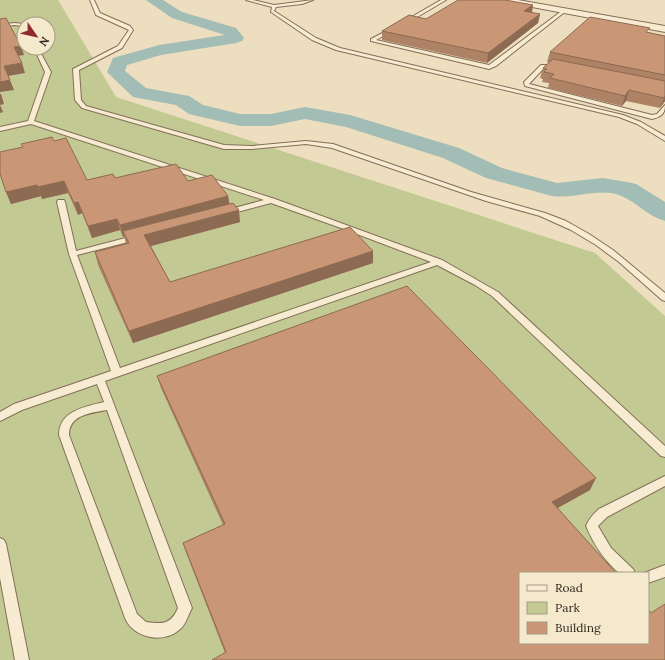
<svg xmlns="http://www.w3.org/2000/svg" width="665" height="660" font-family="Lora,serif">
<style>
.green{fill:#c3c993;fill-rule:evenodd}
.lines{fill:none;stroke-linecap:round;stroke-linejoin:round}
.river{fill:#a1bdb5;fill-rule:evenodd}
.lane-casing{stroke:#836f58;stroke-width:2}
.street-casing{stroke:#836f58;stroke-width:2}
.lane{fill:#f7ebd1;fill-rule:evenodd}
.street{fill:#f7ebd1;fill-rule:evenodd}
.wall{fill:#ad8265}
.shaded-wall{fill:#8d6a52}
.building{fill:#c99775;stroke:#8d6a52}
</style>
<rect width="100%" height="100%" fill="#ecdebe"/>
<path class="green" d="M0,0H58L116,97L595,253L665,316V660H0ZM24,24H48V48H24ZM520,573H648V643H520Z"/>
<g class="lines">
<path class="river" d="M146,0H163L182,12L236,28L244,38L242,41L236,43L161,55L127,65L125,71L146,88L189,96L203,105L240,114H271L305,107L350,115L459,148L502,168L557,183L603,178L627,182L636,184L665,202V221C647,216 636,201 619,195C596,187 571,201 548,195L486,178L443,158L346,127L305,119L271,126H240L189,114L176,105L133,97L107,72L113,58L159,45L225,35L172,18Z"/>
<defs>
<g id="lane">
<path d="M90,0H94L100,13L130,26L133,30L122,48L79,70L81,100L86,106L224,145L252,146L306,141L333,144L471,192L545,213L566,221L589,234L613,250L665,293V301L662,300L619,262L596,245L571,230L540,216L486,201L332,148L306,144L252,149H224L82,108L75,100L73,69L118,46L129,30L96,15Z"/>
<path d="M246,0H253L274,5L313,0L302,4L276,7L274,11L316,38L340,48L623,115L641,122L665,136V141L637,124L619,117L336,50L312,40L271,12L272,7Z"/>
<path d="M441,0H446L407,23L403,22Z"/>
<path d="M563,10L566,11L496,66L489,69L371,41V39L392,28L394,30L376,40L489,65Z"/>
<path d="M14,23L25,24H24V26L14,25L0,27V25Z"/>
<path d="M34,48H38L51,72L34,121L275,199L442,260L498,292L665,446V457L661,456L492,296L475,285L437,265L105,381L192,608C188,615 186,625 179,630C163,644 133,638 125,618L59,435C59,411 84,407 104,402L97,384L22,410L0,421V412L14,404L111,371L69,254L57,202L58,200H64L65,202L76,251L137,235L141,237L140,239L77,255L120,368L431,262L341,228L271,203L226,215H223V211L264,200L31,124L0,131V127L28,121L45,72ZM107,410L178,608C171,625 162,624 146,622L137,614L69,435C69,415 90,413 107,410Z"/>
<path d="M541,65H558L561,67L558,69L544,68L529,84L652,115L657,114L665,105C665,115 660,117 652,119L525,86L524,82Z"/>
<path d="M665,476V486L607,517L598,526L611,548L633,569L635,573H619C604,560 594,545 586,526C589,519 593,514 599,509Z"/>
<path d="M0,538L4,540L6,544L29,660H15L0,578Z"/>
<path d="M665,565V577L648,583V573H644Z"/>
</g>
<path id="street" d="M501,0H518L665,26V32L505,2Z"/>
</defs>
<use href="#lane" class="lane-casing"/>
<use href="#street" class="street-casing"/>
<use href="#lane" class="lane"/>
<use href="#street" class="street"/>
</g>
<g class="wall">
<path d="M533,5L532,13L540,14L538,23L487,63L382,40V31Z"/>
<path d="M649,33L665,36V101L660,108L626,101L622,106L548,88L549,83L542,82L543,79L540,78L543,68L549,62H547L550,52Z"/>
<path d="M54,141L87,180L115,178L188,181L228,196L229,204L240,222L151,246L170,282L373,251V263L133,343L98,265L95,252L126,244L124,236L123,237L120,230L92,238L82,213L78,215L68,193L42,199L41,196L11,204L6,192Z"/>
<path d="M157,376L590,490L557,508L665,660L225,653L187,555L183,543L223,525L161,388Z"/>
</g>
<g class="shaded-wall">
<path d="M533,5L531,14L524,11Z"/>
<path d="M540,14L538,23L487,63L488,53Z"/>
<path d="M21,46L24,55L17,56L14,47Z"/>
<path d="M22,63L25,73L8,76L4,66Z"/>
<path d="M10,80L14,90L0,92V82Z"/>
<path d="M629,90L626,101L622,106L625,96Z"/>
<path d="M0,94H1L4,104L0,105Z"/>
<path d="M665,96V101L660,108L664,98Z"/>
<path d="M0,105L3,112L0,113Z"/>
<path d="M64,181L68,193L42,199L38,187Z"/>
<path d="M37,185L41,196L11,204L6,192Z"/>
<path d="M228,196L230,208L123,231L124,236L123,237L120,225Z"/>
<path d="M78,202L82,213L78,215L74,203Z"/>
<path d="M239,210L240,222L147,247L144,235Z"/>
<path d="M117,219L120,230L92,238L88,226Z"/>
<path d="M373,251V263L133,343L129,331Z"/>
<path d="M596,478L590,490L547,514L552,502Z"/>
</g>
<g class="building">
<path d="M458,0H505L533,5L524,11L540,14L488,53L382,31L409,15L426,19Z"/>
<path d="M590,17L650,28L646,32L665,36V75L550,52Z"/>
<path d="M6,18L21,46L14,47L22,63L4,66L10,80L0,82V19Z"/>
<path d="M553,59L665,81V96L664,98L629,90L625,96L550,78L554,74L544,72L547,69L543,68Z"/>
<path d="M52,137L54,141L66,138L87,180L113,174L115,178L176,164L188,181L212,175L228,196L120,225L117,219L88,226L78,202L74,203L64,181L38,187L37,185L6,192L0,174V152L23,147L21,144Z"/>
<path d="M233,203L239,210L144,235L170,282L350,227L373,251L129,331L95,252L129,243L123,231Z"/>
<path d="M407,286L596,478L552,502L616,573H520V643H648V609L651,613L665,604V660H212L226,652L183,543L225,524L157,376Z"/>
</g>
<rect x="519" y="572" width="130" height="72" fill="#f4e8cd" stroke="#a79b86"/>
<rect x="527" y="585" width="20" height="6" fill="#f7ebd1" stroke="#a79b86"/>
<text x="555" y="592" font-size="12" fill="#33271c">Road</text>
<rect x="527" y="602" width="20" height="12" fill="#c3c993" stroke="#a79b86"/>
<text x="555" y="612" font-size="12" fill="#33271c">Park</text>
<rect x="527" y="622" width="20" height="12" fill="#c99775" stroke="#a79b86"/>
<text x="555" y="632" font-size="12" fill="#33271c">Building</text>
<g transform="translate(36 36) rotate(124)"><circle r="19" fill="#f4e8cd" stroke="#a79b86"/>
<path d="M0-3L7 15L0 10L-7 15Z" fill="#902a2c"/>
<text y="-6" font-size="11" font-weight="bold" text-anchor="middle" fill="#33271c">N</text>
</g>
</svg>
